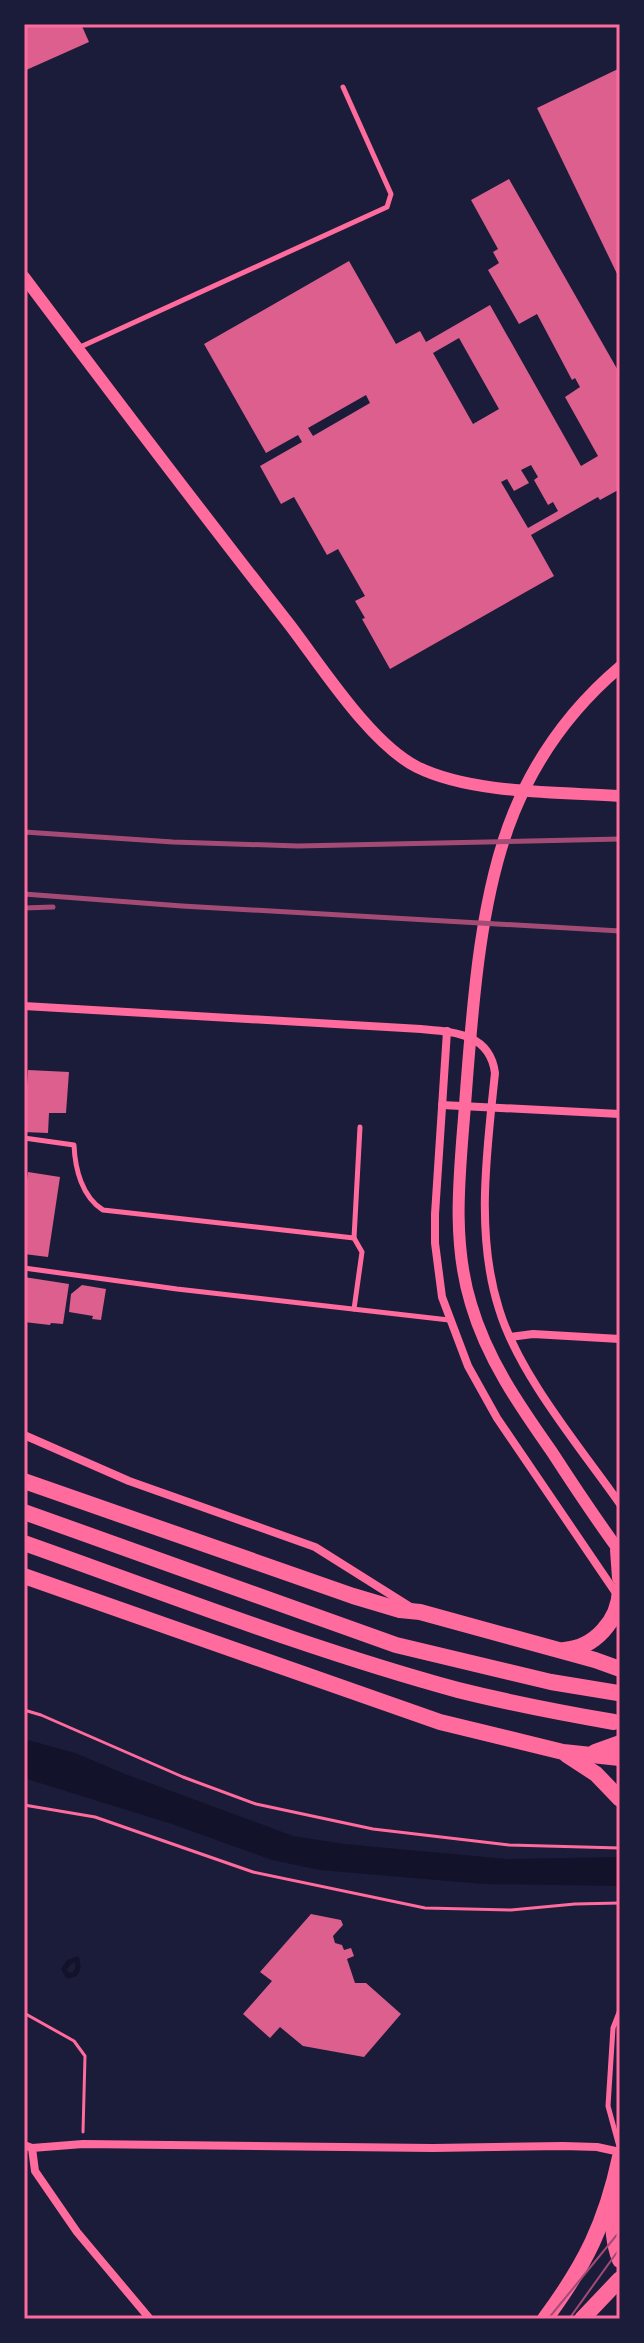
<svg xmlns="http://www.w3.org/2000/svg" width="644" height="2343" font-family="Commissioner,sans-serif">
<style>
.water{fill:#12122b}
.lines{fill:none;stroke-linecap:round;stroke-linejoin:round}
.stream{stroke:#12122b;stroke-width:5}
.building{fill:#dd5f8e;fill-rule:evenodd}
.path{stroke:#ff6b9d;stroke-width:3}
.service{stroke:#ff6b9d;stroke-width:5}
.minor{stroke:#ff6b9d;stroke-width:8}
.tertiary{stroke:#ff6b9d;stroke-width:12}
.primary{stroke:#ff6b9d;stroke-width:16}
.trunk{stroke:#ff6b9d;stroke-width:16}
.tram{stroke:#a44b75;stroke-width:2}
.rail{stroke:#a44b75;stroke-width:5}
.neatline{fill:none;stroke:#ff6b9d;stroke-width:3}
</style>
<rect width="100%" height="100%" fill="#1b1b3a"/>
<path class="water" d="M24,1739L75,1753L125,1774L293,1836L344,1844L507,1859L620,1857V1886L484,1884L320,1870L272,1860L172,1824L24,1778Z"/>
<g class="lines">
<path class="stream" d="M77,1959L78,1968L75,1974L68,1976L64,1969L69,1962Z"/>
</g>
<g class="building">
<path d="M24,24H81L89,42L24,71Z"/>
<path d="M620,68V280L537,108Z"/>
<path d="M509,179L620,374V489L600,500L598,497L531,535L554,576L390,669L362,619L365,618L355,601L365,596L338,549L327,555L294,497L281,504L260,466L302,442L298,435L266,453L204,344L349,261L396,344L420,331L426,342L490,305L581,466L598,456L565,397L580,387L575,378L572,380L537,314L519,324L488,270L499,263L493,252L498,249L471,200ZM459,338L499,409L473,424L433,353ZM366,395L370,403L313,436L308,428ZM531,465L538,477L534,480L548,505L553,502L558,511L528,528L501,482L507,479L514,491L529,483L521,470Z"/>
<path d="M28,1070L69,1072L66,1113H49L48,1133L24,1132Z"/>
<path d="M28,1172L60,1177L48,1257L24,1254V1201Z"/>
<path d="M24,1277L69,1284L63,1324L51,1323L50,1325L24,1322Z"/>
<path d="M82,1285L106,1289L101,1320L92,1319L93,1316L69,1312L71,1294Z"/>
<path d="M311,1914L341,1920L343,1925L333,1936L335,1943L342,1945L344,1950L351,1948L354,1956L347,1959L355,1983H366L401,2014L364,2057L303,2046L280,2027L270,2038L243,2014L272,1981L260,1972Z"/>
</g>
<g class="lines">
<g class="path">
<path d="M24,1710L41,1715L183,1777L256,1804L373,1829L509,1845L620,1848"/>
<path d="M24,1805L95,1817L253,1872L425,1908L511,1910L575,1904L620,1903"/>
<path d="M24,2013L74,2041L85,2056L83,2132"/>
</g>
<g class="service">
<path d="M78,348L387,207L391,194L343,87"/>
<path d="M24,1138L74,1145C75,1169 82,1197 103,1210L354,1238L360,1127"/>
<path d="M24,1268L177,1289L449,1320"/>
<path d="M354,1309L362,1252L354,1238"/>
<path d="M620,2010L613,2028L608,2106L620,2150"/>
</g>
<g class="minor">
<path d="M24,1006L421,1029C454,1032 490,1033 495,1073C487,1150 475,1234 499,1309C519,1375 580,1447 620,1504"/>
<path d="M447,1031L435,1214V1243L442,1297L468,1366L497,1418L618,1596"/>
<path d="M442,1105L620,1114"/>
<path d="M510,1337L533,1334L620,1339"/>
<path d="M24,1435L129,1481L315,1547L412,1608"/>
<path d="M24,2145L32,2148L83,2144L433,2148L563,2146L597,2147L620,2152"/>
<path d="M32,2148L35,2171L77,2232L150,2319"/>
</g>
<g class="tertiary">
<path d="M24,277C111,393 199,509 289,624C322,667 370,743 417,767C471,794 559,792 620,796"/>
<path d="M620,667C574,706 537,756 514,812C479,897 472,1013 465,1105C460,1171 451,1239 471,1304C487,1359 519,1405 552,1452C574,1486 596,1519 620,1552"/>
</g>
<g class="primary">
<path d="M614,2204C612,2224 613,2242 620,2260"/>
<path d="M545,2319C585,2265 606,2223 620,2157"/>
<path d="M582,2319L620,2279"/>
</g>
<g class="trunk">
<path d="M24,1481L353,1596L400,1610L420,1612L595,1660L620,1669"/>
<path d="M24,1512L396,1645L551,1682L618,1693"/>
<path d="M24,1543C168,1594 311,1650 458,1690C510,1703 562,1713 614,1722"/>
<path d="M618,1550L620,1578"/>
<path d="M24,1576L440,1722L563,1752L620,1758"/>
<path d="M564,1650C595,1648 619,1620 620,1590"/>
<path d="M595,1752L620,1743"/>
<path d="M567,1755L596,1774L620,1799"/>
</g>
<g class="tram">
<path d="M548,2319L620,2231"/>
<path d="M569,2319L620,2248"/>
</g>
<g class="rail">
<path d="M24,832L173,842L298,846L620,839"/>
<path d="M24,894L182,906L620,931"/>
<path d="M24,908L53,907"/>
</g>
</g>
<rect width="644" height="2343" fill="none" stroke="#1b1b3a" stroke-width="52"/>
<rect x="26" y="26" width="592" height="2291" class="neatline"/>
</svg>
